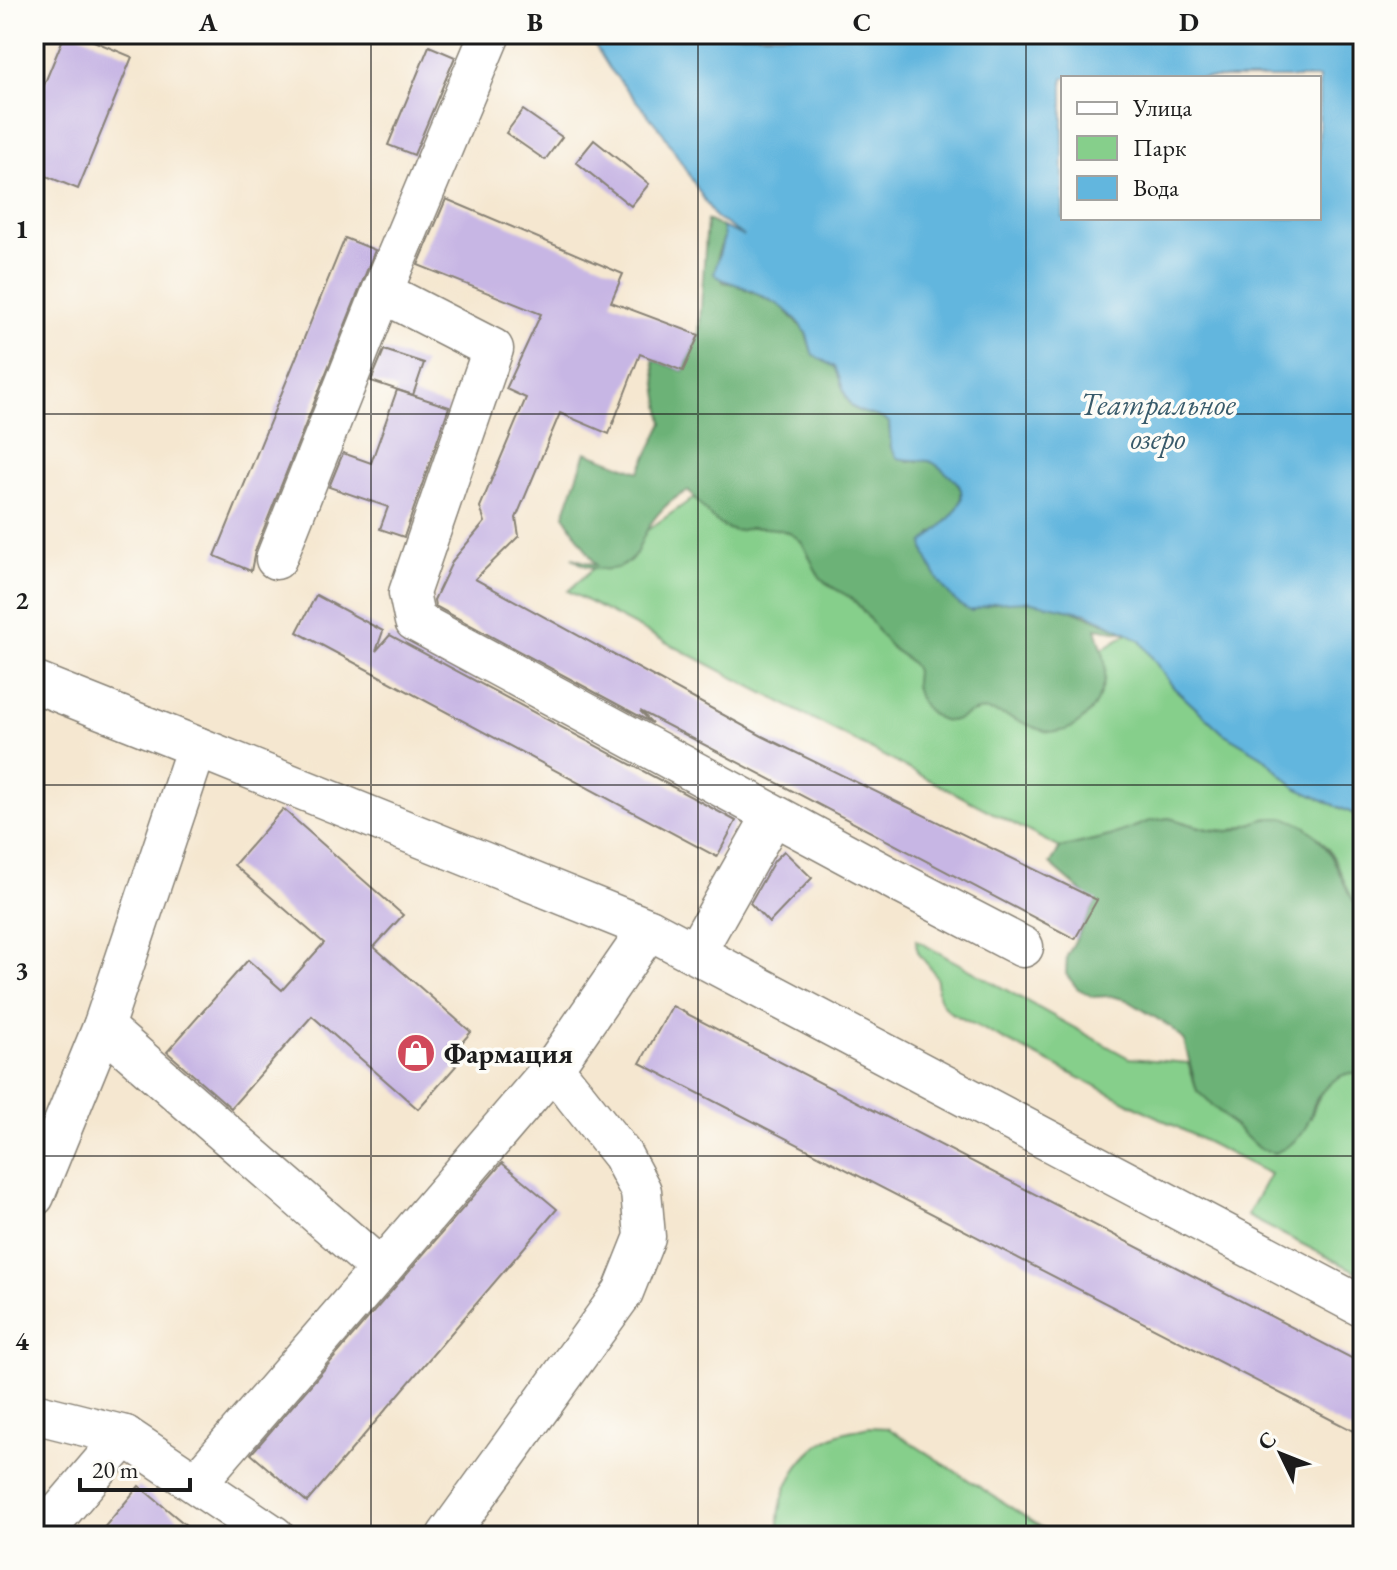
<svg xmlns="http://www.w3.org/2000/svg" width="1397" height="1570" font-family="'EB Garamond',serif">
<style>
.green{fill:#86cf8b;stroke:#517654;stroke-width:2}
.forest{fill:#6cb277;stroke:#44674a;stroke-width:2}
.water{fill:#62b6de;stroke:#3f697d;stroke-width:2;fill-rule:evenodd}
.building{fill:#c7b6e4}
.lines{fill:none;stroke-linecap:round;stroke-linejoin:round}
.minor-casing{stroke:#888276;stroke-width:43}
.minor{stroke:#fff;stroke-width:40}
.grid{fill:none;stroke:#1c1c1c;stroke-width:2;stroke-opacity:0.55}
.labels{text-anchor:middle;stroke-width:7;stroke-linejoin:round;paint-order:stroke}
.poi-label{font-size:28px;font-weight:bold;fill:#1c1c1c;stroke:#fdfcf7;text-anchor:start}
.water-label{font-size:30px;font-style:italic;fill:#385a6a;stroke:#fdfcf7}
.neatline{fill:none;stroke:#1c1c1c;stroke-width:3}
.grid-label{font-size:26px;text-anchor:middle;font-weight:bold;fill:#1c1c1c}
</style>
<rect width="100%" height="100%" fill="#fdfcf7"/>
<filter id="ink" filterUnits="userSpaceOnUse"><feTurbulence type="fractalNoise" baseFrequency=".0125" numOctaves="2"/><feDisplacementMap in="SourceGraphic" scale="16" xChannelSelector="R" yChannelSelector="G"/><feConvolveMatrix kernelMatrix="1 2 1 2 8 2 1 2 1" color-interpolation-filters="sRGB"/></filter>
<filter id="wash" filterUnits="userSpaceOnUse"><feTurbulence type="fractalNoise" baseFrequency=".006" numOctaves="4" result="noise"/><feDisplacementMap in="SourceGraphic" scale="32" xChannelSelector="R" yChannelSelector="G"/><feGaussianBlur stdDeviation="1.8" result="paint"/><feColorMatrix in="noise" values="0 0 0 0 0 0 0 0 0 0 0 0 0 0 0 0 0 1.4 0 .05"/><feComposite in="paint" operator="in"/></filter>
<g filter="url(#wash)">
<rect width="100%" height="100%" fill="#f5e7d0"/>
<g class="green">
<path d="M774,442L1037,691L1128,633L1140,641L1174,688L1223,733L1262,756L1296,788L1363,818V912C1343,893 1342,860 1320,840C1310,831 1281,823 1267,818L1230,831L1208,829L1169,818L1150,821L1110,836L1060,848L568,591L597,565Z"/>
<path d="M916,940L1129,1058L1188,1063L1197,1091L1311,1118C1316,1096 1337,1066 1363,1074V1275L1247,1216L1270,1174L951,1013C929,993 943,989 934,973C926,960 916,957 916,940Z"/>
<path d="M869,1427L888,1428L1055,1536H780C774,1497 797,1455 832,1437C843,1431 857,1430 869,1427Z"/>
</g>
<g class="forest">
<path d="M707,220L722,227L724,237L717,256L723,282L735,284L782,306L805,331L813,355L835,367C842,380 844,405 859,411C870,415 879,416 889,422L891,448L908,461H931L937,465L955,479L961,490V503L945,526L932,533C937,575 935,585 971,611C1021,587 1081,611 1128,633L1096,628C1099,639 1104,652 1105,663C1109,694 1081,739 1045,731C1026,726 1009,714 988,711C965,707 955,733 932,714C922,706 916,696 915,683C915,682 916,672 916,671C913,660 897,654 890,646C876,632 867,612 852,599C842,591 831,589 822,579C811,568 810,549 797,538C785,528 766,527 751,528C742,529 737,533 728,529C713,523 699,503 689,491C671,497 653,517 645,534C641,541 639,550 634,556C619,576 589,571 572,558L596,565L564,515L586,452L639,472L663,423L653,359L683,371L699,335Z"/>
<path d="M1169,818C1187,823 1211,833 1230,831C1237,830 1246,825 1253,823C1278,813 1301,818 1319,839C1339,860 1343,893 1363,912V1074C1344,1068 1326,1084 1316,1100C1311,1109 1311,1120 1304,1130C1297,1141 1287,1148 1275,1153L1258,1148L1197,1091L1184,1041L1172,1028L1127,1000L1110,996L1093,997L1077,988L1066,974L1067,956L1095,903L1050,864L1060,848L1110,836L1150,821Z"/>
</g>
<path class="water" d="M588,34H1363V818L1296,788L1262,756L1223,733L1174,688L1140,641L1128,633L1087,613L1027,601L992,603L971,611C949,603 927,566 923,544C938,526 984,500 949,475C942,470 937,463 928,461C918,459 907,461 897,458L891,448L889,422C879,415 870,415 859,411C844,405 842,380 835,367L813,355C810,348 809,338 805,331C792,308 765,297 743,287C732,282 723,282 714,274L724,237L722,227L744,236L715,217L663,133L609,68ZM1063,78H1319V218H1063Z"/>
<g id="blocks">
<g class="building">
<path d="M65,34H77L132,57L78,189L34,171V109Z"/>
<path d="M429,46L455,57L414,155L388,145Z"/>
<path d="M523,110L562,137L545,160L506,133Z"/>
<path d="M594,140L649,184L631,206L576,162Z"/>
<path d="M446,199L623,274L611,302L699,335L683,371L640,354L609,434L560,413L516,518L519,536L475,579L762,736L1097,900L1075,939L640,711L652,723L435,606L434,600L453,560L485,522L480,507L526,398L506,389L541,314L418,265Z"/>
<path d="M345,238L375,250L255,551L251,571L215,556Z"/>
<path d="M384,350L424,363L413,395L371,381Z"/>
<path d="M397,390L449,407L404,537L380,529L388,507L329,487L343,453L371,463Z"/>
<path d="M316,595L383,631L376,651L390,635L736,821L717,857L297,632Z"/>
<path d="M283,809L403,915L374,947L471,1032L447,1059L456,1066L418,1109L312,1016L231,1108L167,1052L248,960L282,990L324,943L234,865Z"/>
<path d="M784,851L812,878L769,923L750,903L774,861Z"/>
<path d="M672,1006L1363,1364V1436L640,1063Z"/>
<path d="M502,1163L557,1209L307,1502L251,1454Z"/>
<path d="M139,1486L199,1536H97Z"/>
</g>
</g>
</g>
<g filter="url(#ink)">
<use href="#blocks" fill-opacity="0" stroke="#888276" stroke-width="2"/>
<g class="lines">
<defs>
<g id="minor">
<path d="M382,292L493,349L409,593L415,621L904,885L1023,947"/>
<path d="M276,559L382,292L490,34"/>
<path d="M34,682L197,747L103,1027L34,1196"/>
<path d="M197,747L649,929"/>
<path d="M695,953L773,815"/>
<path d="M103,1027L381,1269L196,1483"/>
<path d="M381,1269L553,1068L649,929L1363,1307"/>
<path d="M34,1413L125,1436L274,1536"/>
<path d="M40,1536L125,1436"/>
<path d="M447,1536L623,1292L645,1237L641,1191L622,1155L553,1068"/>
</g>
</defs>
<use href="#minor" class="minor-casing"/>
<use href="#minor" class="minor"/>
</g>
</g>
<path class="grid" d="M371,34V1536M698,34V1536M1026,34V1536M34,414H1363M34,785H1363M34,1156H1363"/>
<defs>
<symbol id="shop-disc" viewBox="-11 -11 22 22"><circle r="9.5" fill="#d1495b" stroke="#fdfcf7"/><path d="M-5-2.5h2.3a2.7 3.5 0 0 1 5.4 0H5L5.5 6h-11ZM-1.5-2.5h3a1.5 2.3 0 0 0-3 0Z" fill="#fff"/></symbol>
</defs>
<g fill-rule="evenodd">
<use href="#shop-disc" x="394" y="1031" width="44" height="44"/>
</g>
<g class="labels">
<g class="poi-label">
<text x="444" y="1063">Фармация</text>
</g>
<g class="water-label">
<text x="1158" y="415">Театральное<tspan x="1158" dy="34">озеро</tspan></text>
</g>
</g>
<rect width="1397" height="1570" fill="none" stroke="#fdfcf7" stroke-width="88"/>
<rect x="1061" y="76" width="260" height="144" fill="#fdfcf7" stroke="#a3a29f" stroke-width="2"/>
<rect x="1077" y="102" width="40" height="12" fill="#ffffff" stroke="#a3a29f" stroke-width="2"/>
<text x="1133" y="116" font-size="24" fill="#1c1c1c">Улица</text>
<rect x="1077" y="136" width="40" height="24" fill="#86cf8b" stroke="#a3a29f" stroke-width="2"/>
<text x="1133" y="156" font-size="24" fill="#1c1c1c">Парк</text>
<rect x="1077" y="176" width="40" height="24" fill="#62b6de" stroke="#a3a29f" stroke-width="2"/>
<text x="1133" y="196" font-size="24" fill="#1c1c1c">Вода</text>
<g transform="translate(1281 1454) rotate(313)" stroke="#fdfcf7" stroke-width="6" paint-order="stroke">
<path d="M0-6L14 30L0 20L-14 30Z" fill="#1c1c1c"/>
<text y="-12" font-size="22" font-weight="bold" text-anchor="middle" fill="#1c1c1c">С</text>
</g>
<path d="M80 1478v12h110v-12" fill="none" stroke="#1c1c1c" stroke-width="4"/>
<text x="92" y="1478" font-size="24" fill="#1c1c1c" stroke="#fdfcf7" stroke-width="6" paint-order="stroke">20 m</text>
<rect x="44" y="44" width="1309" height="1482" class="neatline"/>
<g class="grid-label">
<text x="208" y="31">A</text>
<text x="535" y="31">B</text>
<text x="862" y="31">C</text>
<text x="1189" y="31">D</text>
<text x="22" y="238">1</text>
<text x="22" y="609">2</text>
<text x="22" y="979">3</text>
<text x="22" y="1350">4</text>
</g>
</svg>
